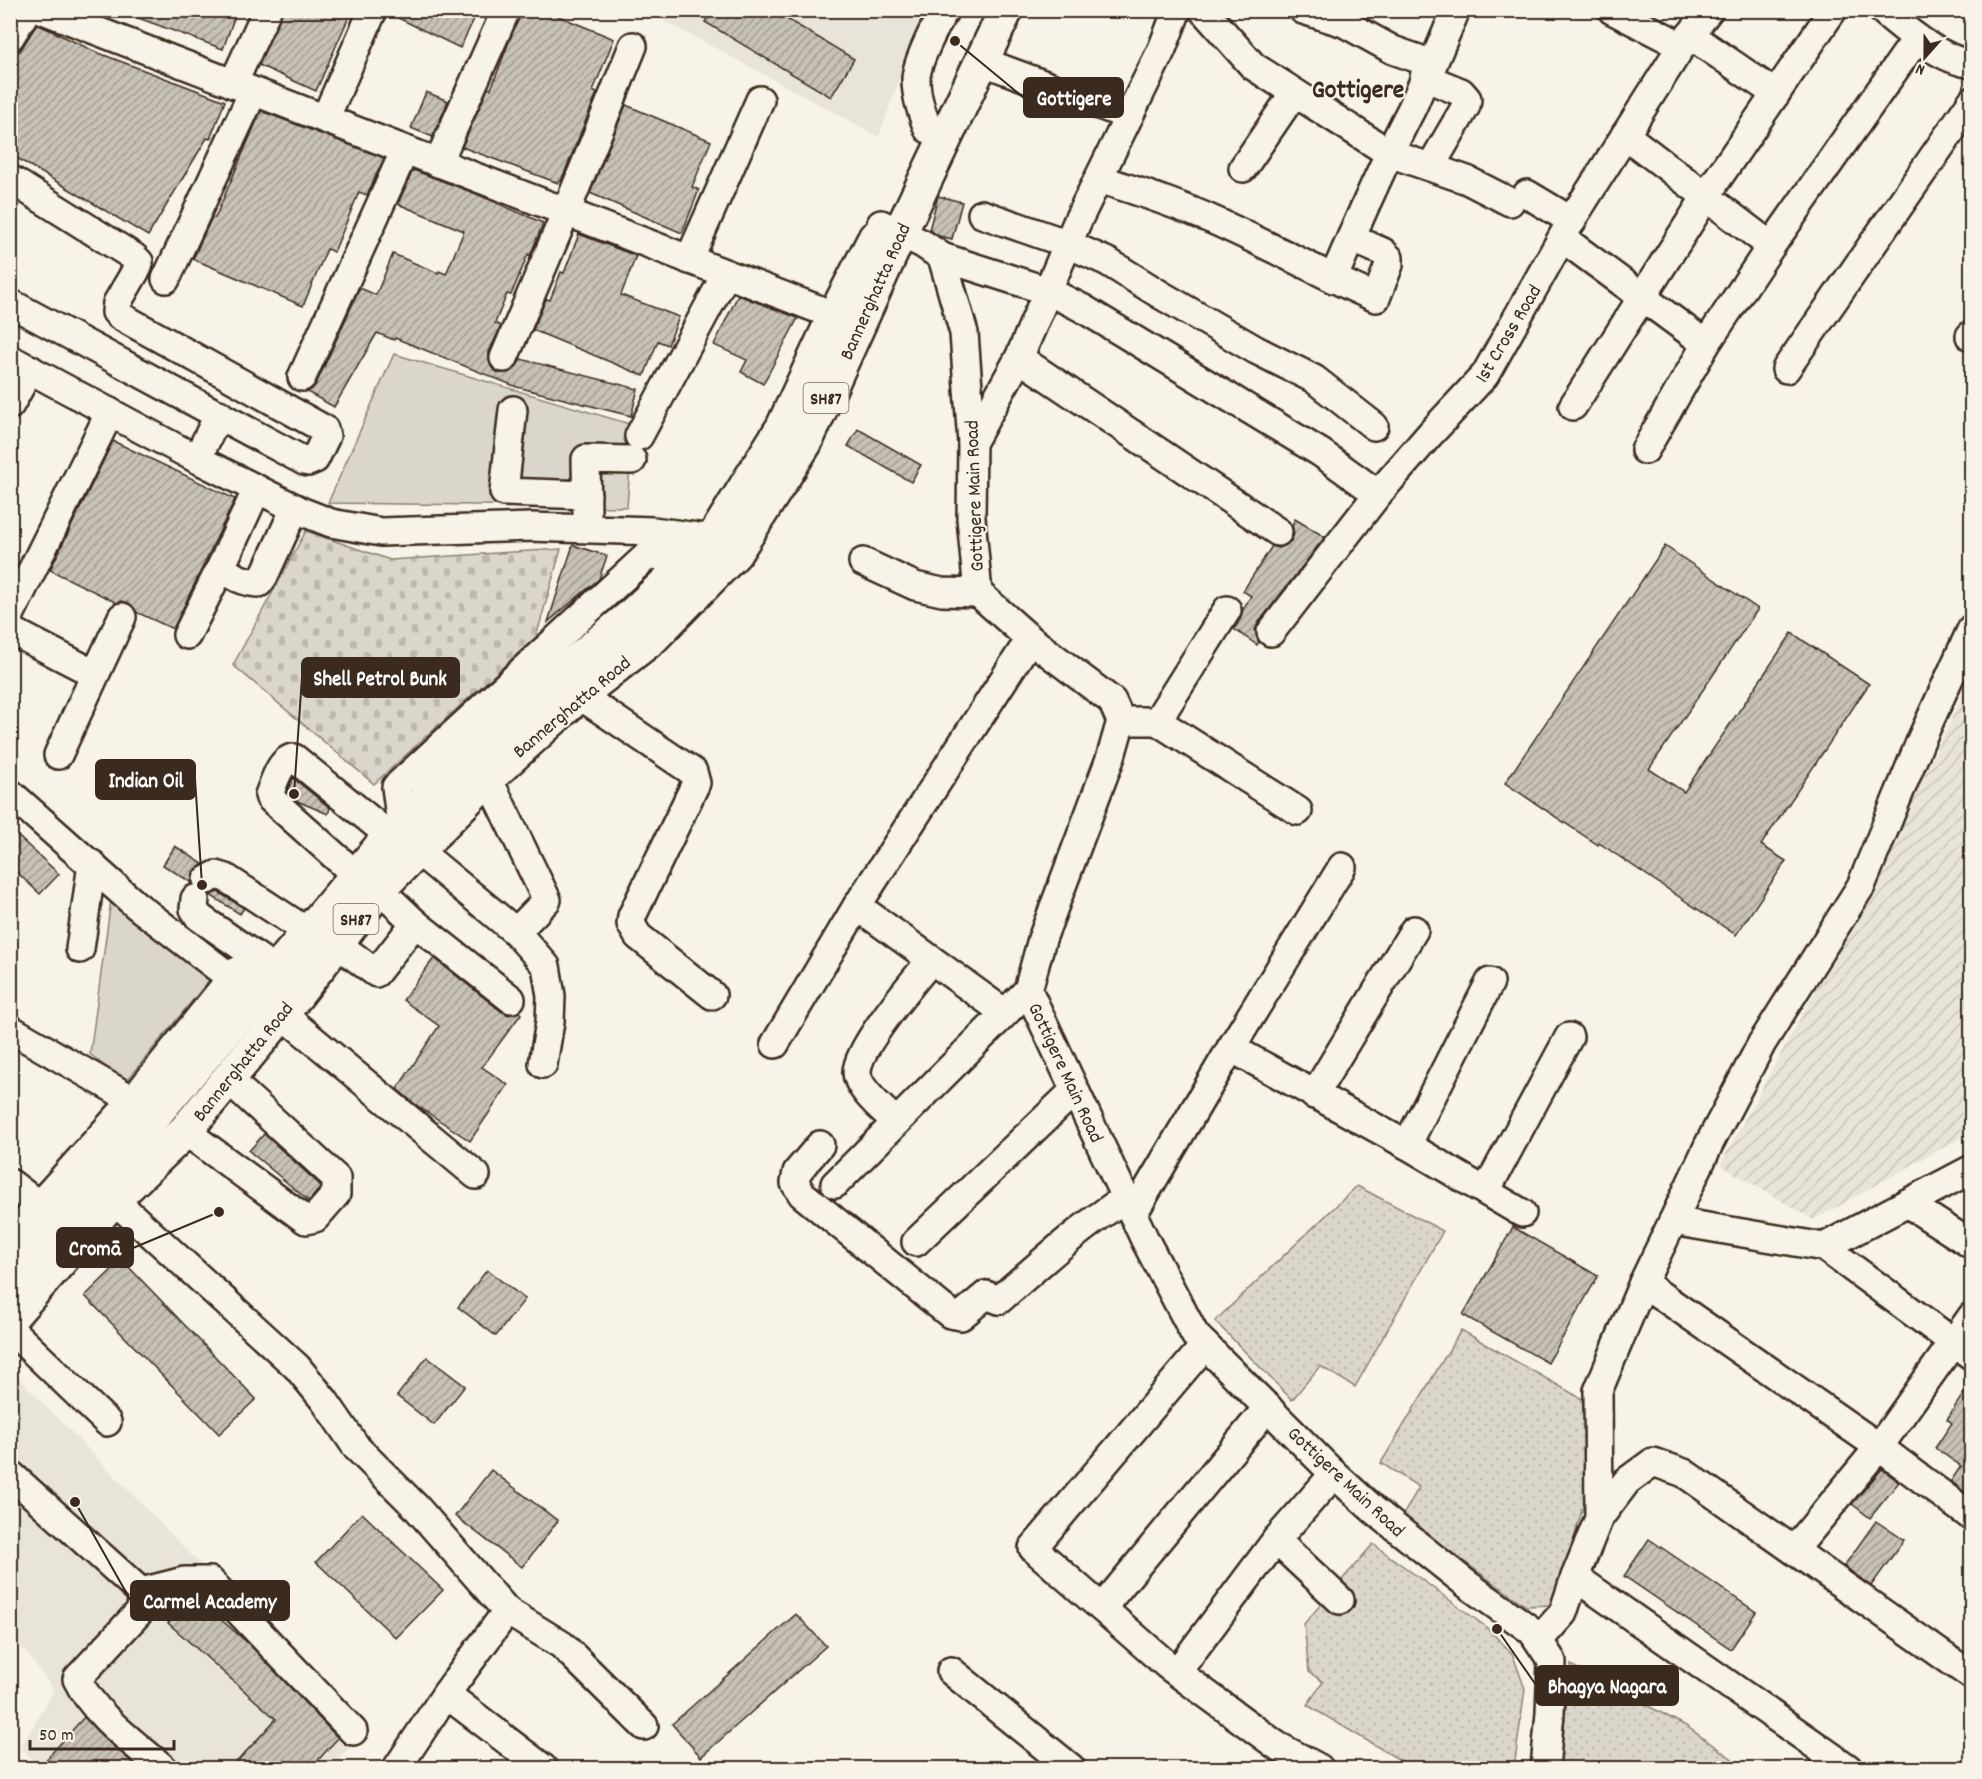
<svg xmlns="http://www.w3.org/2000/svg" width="1982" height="1779" font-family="Dekko,sans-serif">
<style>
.built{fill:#e9e4d9}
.industrial{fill:url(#industrial-furrows)}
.grass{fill:url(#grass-dots);stroke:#8b8074;stroke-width:1.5}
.cemetery{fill:url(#cemetery-stones);stroke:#8b8074;stroke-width:1.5}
.park{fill:#dbd6cb;stroke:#8b8074;stroke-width:1.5}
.building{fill:url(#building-hatch);stroke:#3b2a1e;stroke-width:1.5}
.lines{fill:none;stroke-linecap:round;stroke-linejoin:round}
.minor-casing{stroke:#3b2a1e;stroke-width:32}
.major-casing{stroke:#3b2a1e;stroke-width:38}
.minor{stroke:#f7f3e8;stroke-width:27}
.major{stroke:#f7f3e8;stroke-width:33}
.labels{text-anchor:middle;stroke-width:4.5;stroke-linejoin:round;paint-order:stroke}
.shield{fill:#f7f3e8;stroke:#73665b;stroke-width:1.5}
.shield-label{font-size:18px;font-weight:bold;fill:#3b2a1e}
.street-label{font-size:20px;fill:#3b2a1e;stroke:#f7f3e8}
.district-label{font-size:26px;font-weight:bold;fill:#3b2a1e;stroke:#f7f3e8}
.leader{fill:none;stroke:#3b2a1e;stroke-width:2}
.callout-dot{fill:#3b2a1e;stroke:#f7f3e8;stroke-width:2}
.callout{fill:#3b2a1e;stroke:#3b2a1e;stroke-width:2}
.callout-label{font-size:21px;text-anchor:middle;font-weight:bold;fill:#fff}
</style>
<defs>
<pattern id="industrial-furrows" width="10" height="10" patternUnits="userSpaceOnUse" patternTransform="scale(1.5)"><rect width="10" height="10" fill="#e9e4d9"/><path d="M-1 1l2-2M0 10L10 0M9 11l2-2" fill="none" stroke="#c9c4ba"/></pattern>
<pattern id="grass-dots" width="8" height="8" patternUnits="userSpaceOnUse" patternTransform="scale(1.5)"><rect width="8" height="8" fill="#dbd6cb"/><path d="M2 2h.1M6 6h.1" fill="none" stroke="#bdb8ae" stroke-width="1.8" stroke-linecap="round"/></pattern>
<pattern id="cemetery-stones" width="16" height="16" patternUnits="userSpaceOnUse" patternTransform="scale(1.5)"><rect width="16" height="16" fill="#dbd6cb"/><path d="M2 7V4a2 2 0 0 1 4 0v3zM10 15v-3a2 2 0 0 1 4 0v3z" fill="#bdb8ae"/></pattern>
<pattern id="building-hatch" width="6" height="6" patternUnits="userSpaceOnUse" patternTransform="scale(1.5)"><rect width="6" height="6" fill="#c8c1b6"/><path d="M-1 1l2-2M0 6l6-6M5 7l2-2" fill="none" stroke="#a49d93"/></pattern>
</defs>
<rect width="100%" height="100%" fill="#f7f3e8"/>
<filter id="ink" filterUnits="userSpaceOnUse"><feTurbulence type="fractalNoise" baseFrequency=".0167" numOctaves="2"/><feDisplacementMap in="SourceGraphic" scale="12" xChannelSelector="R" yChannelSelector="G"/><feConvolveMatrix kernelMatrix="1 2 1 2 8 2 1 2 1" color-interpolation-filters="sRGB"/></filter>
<g filter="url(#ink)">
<g class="built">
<path d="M645,10L923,11L879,137Z"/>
<path d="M11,1370L364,1732L331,1768H39L21,1747L54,1690L11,1633Z"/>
</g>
<path class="industrial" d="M1971,677V1132L1814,1220L1720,1165L1868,894Z"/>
<g class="grass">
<path d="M1357,1186L1443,1231L1355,1387L1320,1366L1292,1400L1215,1321Z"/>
<path d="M1461,1330L1582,1399L1590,1482L1555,1605L1526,1606L1402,1517L1419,1487L1381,1463Z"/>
<path d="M1373,1544L1485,1626L1512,1653L1525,1689L1514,1768H1413L1307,1705L1323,1682L1309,1672L1304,1624Z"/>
<path d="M1571,1665L1686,1726L1745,1768H1559Z"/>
</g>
<path class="cemetery" d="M306,531L390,560L561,549L536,637L374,784L233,665Z"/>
<g class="park">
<path d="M394,354L633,425L627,507L328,503Z"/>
<path d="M112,893L214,974L125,1083L90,1054Z"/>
</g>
<g class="building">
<path d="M122,10H237L223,49L122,12Z"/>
<path d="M282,10H352L316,91L259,65Z"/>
<path d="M388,10H489L485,19L476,15L460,48L388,13Z"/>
<path d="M521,10H557L556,15L614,39L593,91L597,93L561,181H559L558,183L462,147L488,88L491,89Z"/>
<path d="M712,10H772L854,59L831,97L705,22Z"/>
<path d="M37,24L96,52L225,101L210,139L207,138L148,236L10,154V59L15,52L20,51Z"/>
<path d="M426,92L448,101L433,137L411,128Z"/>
<path d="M626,105L711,141L692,187L699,190L682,233L590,193Z"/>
<path d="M261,111L384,158L367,195L359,192L334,252L327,249L303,306L193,259L212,217L215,218Z"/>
<path d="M413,170L474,193L543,223L530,256L528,254L511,295L507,294L495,323L501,326L489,352V360L492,368L498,373H506L514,370L521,359L638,389L631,416L517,387L395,338L394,340L377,333L334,407L307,392L312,389L316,384L360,288L376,295L393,254L438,273L439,271L446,274L464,231L398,204Z"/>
<path d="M938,196L962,202L952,239L939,236L929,230Z"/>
<path d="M579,234L636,256L621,295L679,317L668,345L658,341L644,376L533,330L546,299L550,300L561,272L564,273Z"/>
<path d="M738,295L798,318L763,384L741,372L747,360L714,345Z"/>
<path d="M858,429L921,465L911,482L848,446Z"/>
<path d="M113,441L235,499L173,629L136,612L129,603L121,601L117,603L50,570Z"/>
<path d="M1295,519L1325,537L1259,622L1255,630L1259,642L1257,645L1234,629L1241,618L1243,609L1251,596L1243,591L1272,546L1278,548L1284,546L1291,541L1294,534L1292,525Z"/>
<path d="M573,545L607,556L599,579L548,622Z"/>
<path d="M1665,546L1758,609L1649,769L1684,792L1792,633L1869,684L1761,845L1786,861L1736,935L1599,843L1598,845L1505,783Z"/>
<path d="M293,778L330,808L328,814L297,801L287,792Z"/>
<path d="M10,829L59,874L40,894L10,866Z"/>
<path d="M175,846L203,864L193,872L192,883L163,865Z"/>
<path d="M218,892L244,908L240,914L210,895Z"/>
<path d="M434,958L501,1011L509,1015L519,1012L521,1014L482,1067L508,1085L470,1141L415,1104L397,1089L439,1026L403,1000Z"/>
<path d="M264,1134L320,1185V1188L309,1201L249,1151Z"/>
<path d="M1513,1227L1598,1276L1548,1363L1463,1315Z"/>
<path d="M122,1260L256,1399L219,1434L85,1296Z"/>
<path d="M487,1270L525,1299L496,1336L458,1307Z"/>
<path d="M427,1357L465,1386L434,1425L397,1396Z"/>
<path d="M1971,1382V1497L1951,1481L1961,1466L1935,1448L1952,1423L1947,1419Z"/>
<path d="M1882,1469L1899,1482L1870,1518L1852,1504Z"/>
<path d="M491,1470L558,1521L522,1567L455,1516Z"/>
<path d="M362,1513L443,1590L396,1638L316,1562Z"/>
<path d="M1876,1521L1904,1540L1871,1586L1844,1566Z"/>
<path d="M1649,1539L1756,1612L1731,1649L1624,1576Z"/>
<path d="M192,1597H195L249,1644L338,1738L311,1768H231L276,1719L168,1623Z"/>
<path d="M796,1614L826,1646L701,1757L672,1724Z"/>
<path d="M84,1717L105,1739L139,1768H52L44,1762Z"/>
</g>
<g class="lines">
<defs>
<g id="minor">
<path d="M43,10L854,323"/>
<path d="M1203,10L1253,66L1389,153L1467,180L1510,202"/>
<path d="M1303,10L1344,23L1393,50L1433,64C1423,78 1419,94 1411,110C1382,165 1358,222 1333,279"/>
<path d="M1612,10L1682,46"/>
<path d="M1882,10C1906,30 1940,60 1972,64"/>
<path d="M1690,35L1776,94"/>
<path d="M10,37L27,10"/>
<path d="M981,61L1129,116"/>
<path d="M1433,64L1456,10"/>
<path d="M1424,77L1461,92L1467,99L1466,106L1431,166"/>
<path d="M233,84L267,10"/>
<path d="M325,119L373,10"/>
<path d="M928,129C922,113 916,97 916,79C916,63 936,24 945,10"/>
<path d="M1625,135L1771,246"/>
<path d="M438,163L506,10"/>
<path d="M1243,168L1294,93"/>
<path d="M10,179L134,257L139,262L138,267L117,303L116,312L120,316L324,429L326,436L315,459L308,462L304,461L10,303"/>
<path d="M1099,179C1138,191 1177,204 1215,221C1269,245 1321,274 1376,298L1389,265V258L1383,252L1351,238"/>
<path d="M1527,194L1572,221"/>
<path d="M982,214L1068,244L1108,262L1161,295L1256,350L1314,379L1374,426"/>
<path d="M881,224L923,244L942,257L964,333L972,443L971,518L978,593L1030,639L1112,701L1121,721L1111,756L1042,939L1028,990L1145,1240L1195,1335L1334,1474L1375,1511L1468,1585L1532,1631L1552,1661L1550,1713L1545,1768"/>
<path d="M1562,238L1706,344"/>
<path d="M942,257L1048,291L1082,308L1321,453L1378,494"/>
<path d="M689,260L760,100"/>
<path d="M166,279L253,92"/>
<path d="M1970,336L1972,334"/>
<path d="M504,358L566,212L633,46"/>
<path d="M1019,358L1278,532"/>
<path d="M10,359L197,459L303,512L331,523L381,532L530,527L653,531L713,539L726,548"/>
<path d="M1786,369L1972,101"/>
<path d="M302,377L405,150"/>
<path d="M10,405L30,369"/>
<path d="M1573,406L1716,181L1833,10"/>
<path d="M513,410L504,492L587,495"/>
<path d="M639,436L726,274"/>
<path d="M972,443L1019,358L1078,220L1162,49L1177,10"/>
<path d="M1645,450L1706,344L1771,246L1917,38"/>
<path d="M197,459L219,414"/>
<path d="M257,489L222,565C227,576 248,583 259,583L264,576L295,508"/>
<path d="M587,513L586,459L632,460"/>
<path d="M863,562L915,586L942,592L978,593"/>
<path d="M10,615L110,412"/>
<path d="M10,630L95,674"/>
<path d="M1271,632L1378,494L1431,433L1485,375L1574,216L1679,50L1709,10"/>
<path d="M187,635L222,565"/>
<path d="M579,695L693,772L696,783L632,916L631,924L638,936L712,995"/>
<path d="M1121,721H1157L1227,610"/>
<path d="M1157,721L1298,811"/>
<path d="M58,755L122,617"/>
<path d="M488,778L547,900L516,932L546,966L551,996L550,1022L543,1064"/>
<path d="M10,793L136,905L231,978"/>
<path d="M401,825L396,787L649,554L689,562"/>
<path d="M417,850L516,932"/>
<path d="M356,875L270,798L269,795C274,783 280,759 294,758L390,836"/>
<path d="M207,880L216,875L226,878L308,932"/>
<path d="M379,889L415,923"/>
<path d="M195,899L194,909L199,917L277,971"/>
<path d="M857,906L1005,1013"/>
<path d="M336,943L376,973L415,923L511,999"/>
<path d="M80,949L92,864"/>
<path d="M282,1014L476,1175"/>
<path d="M10,1029L147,1108"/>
<path d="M775,1044L857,906L1030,639"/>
<path d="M1231,1048L1407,1145L1522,1213"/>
<path d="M1314,1095L1414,930"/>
<path d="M896,1122C885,1111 857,1089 857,1072C857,1048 914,981 931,960"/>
<path d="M185,1131L306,1220L315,1218L336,1194V1178L227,1078"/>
<path d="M820,1145L797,1172L795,1183L802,1194L950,1314L961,1316L986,1295L999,1300C1040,1264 1080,1227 1126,1198"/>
<path d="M1407,1145L1490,982"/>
<path d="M10,1183L52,1215"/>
<path d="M835,1184L1028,990"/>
<path d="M100,1187L297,1367L324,1400L357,1448L416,1507L507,1611L562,1645L644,1726"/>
<path d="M1486,1191L1569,1037"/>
<path d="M1907,1203L1972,1245"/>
<path d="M1133,1214L1231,1048L1342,867"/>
<path d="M1673,1221L1709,1144L1762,1043L1861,886L1921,740L1972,628"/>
<path d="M10,1241L38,1206L133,1100L237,971L265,983"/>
<path d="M916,1242L1075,1090"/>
<path d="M1824,1247L1972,1356"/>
<path d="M1643,1283L1879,1447L1972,1517"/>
<path d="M10,1329L107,1422"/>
<path d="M1205,1345L1033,1548L1167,1665L1276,1745L1319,1768"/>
<path d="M10,1474L141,1592L142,1609L77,1679C95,1716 132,1741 163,1768"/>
<path d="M1599,1518L1598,1391L1643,1283L1673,1221L1824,1247L1972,1169"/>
<path d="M1276,1540L1340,1600"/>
<path d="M1794,1550L1879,1447L1972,1316"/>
<path d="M1575,1577L1848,1768"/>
<path d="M141,1592L184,1581H210L353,1731"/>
<path d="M1102,1608L1268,1407"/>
<path d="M1539,1640L1563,1613L1575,1577L1599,1518L1627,1481L1653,1462L1684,1473L1972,1676"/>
<path d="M951,1671L1071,1768"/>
<path d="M1177,1672L1276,1540L1334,1474"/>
<path d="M446,1694L543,1768"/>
<path d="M397,1768L446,1694L507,1611"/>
</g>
<g id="major">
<path d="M10,1279L59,1220L95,1183L155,1114L390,836L473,753L555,679L630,617L713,539L783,427L835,315L875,238"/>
<path d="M10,1318L114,1199L185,1131L282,1014L379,889L488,778L579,695L652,638L735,553L805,443L900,233L1006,10"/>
</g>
</defs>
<use href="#minor" class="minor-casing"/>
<use href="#major" class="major-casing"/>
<use href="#minor" class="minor"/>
<use href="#major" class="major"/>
</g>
</g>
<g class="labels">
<g class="shield">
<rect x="803.5" y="383" width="45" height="30" rx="4.5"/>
<rect x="333.5" y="904" width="45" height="30" rx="4.5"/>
</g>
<g class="shield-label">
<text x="826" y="404">SH87</text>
<text x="356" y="925">SH87</text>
</g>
<g class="street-label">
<text transform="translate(874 291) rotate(-66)" y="7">Bannerghatta Road</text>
<text transform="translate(1507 333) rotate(-59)" y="7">1st Cross Road</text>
<text transform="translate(973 496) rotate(-92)" y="7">Gottigere Main Road</text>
<text transform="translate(571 706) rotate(-40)" y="7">Bannerghatta Road</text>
<text transform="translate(242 1061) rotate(-51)" y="7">Bannerghatta Road</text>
<text transform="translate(1067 1072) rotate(65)" y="7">Gottigere Main Road</text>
<text transform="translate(1347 1481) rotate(43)" y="7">Gottigere Main Road</text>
</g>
<g class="district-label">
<text x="1358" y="97">Gottigere</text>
</g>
</g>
<path class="leader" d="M955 41L1024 98M294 794L302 677M202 885L195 779M219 1212L133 1248M75 1502L131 1601M1497 1629L1536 1685"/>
<g class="callout-dot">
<circle cx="955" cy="41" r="6"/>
<circle cx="294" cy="794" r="6"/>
<circle cx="202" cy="885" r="6"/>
<circle cx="219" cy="1212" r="6"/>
<circle cx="75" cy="1502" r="6"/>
<circle cx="1497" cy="1629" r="6"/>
</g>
<g class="callout">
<rect x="1024" y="78" width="99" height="39" rx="6"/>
<rect x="302" y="658" width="157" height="39" rx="6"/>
<rect x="96" y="760" width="99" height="39" rx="6"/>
<rect x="57" y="1228" width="76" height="39" rx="6"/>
<rect x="131" y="1581" width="158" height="39" rx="6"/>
<rect x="1536" y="1666" width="142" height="39" rx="6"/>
</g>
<g class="callout-label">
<text x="1074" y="105">Gottigere</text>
<text x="380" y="685">Shell Petrol Bunk</text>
<text x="146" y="787">Indian Oil</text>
<text x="95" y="1255">Cromā</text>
<text x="210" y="1608">Carmel Academy</text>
<text x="1607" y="1693">Bhagya Nagara</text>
</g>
<rect width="1982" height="1779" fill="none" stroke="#f7f3e8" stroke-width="36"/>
<rect x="18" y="18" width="1946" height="1743" fill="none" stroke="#3b2a1e" stroke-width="2" filter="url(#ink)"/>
<g transform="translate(1925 57) rotate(201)" stroke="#f7f3e8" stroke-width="4.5" paint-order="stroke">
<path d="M0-4.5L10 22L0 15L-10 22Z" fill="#3b2a1e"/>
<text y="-9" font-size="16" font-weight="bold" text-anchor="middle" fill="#3b2a1e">N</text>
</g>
<path d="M30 1740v9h144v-9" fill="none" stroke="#3b2a1e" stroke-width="3"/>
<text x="39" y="1740" font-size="18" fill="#3b2a1e" stroke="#f7f3e8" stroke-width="4.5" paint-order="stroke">50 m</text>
</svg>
